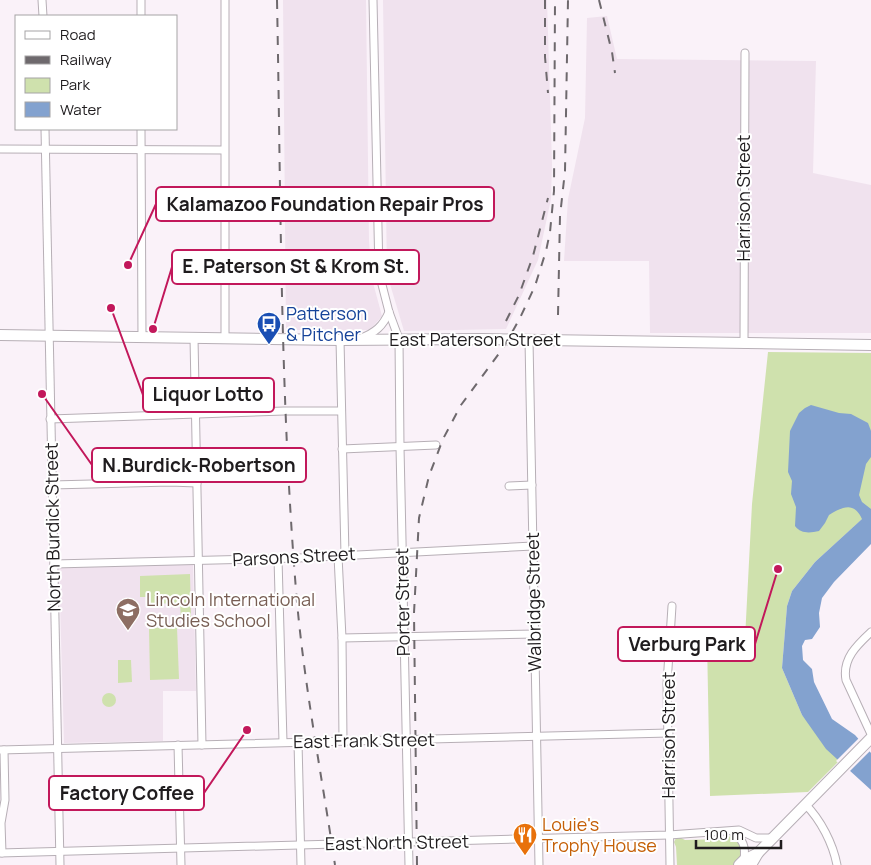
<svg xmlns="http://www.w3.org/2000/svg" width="871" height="865" font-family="Manrope,sans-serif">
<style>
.built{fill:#f0e2ee}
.green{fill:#cfe1ad}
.water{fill:#83a2cf}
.pier{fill:#faf2f9}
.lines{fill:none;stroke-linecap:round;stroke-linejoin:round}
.street-casing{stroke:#b7afb6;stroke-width:9}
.secondary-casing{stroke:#b7afb6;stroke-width:12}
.street{stroke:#fff;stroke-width:7}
.secondary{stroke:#fff;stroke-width:10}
.rail{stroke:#6e696d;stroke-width:2;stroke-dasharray:9 9;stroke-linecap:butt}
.labels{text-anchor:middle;stroke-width:4;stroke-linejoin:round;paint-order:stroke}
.street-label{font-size:18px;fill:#1f1c1e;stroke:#fff}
.transit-label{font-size:18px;fill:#164399;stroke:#fff;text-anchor:start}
.education-label{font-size:18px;fill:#785e54;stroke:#fff;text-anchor:start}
.food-label{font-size:18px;fill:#c56008;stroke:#fff;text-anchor:start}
.leader{fill:none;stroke:#c2185b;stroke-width:2}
.callout-dot{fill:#c2185b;stroke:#fff;stroke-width:2}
.callout{fill:#fff;stroke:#c2185b;stroke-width:2}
.callout-label{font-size:19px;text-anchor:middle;font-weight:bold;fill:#1f1c1e}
</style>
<rect width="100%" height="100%" fill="#faf2f9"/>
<g class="built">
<path d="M283,0H366L369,241L372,279L382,316L370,330H286Z"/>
<path d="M383,0H547L552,164L551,199L538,260L506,329L404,331L387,274Z"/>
<path d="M607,16L617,59L816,61L813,173L871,185V333H650L649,261H564L568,199L585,118L587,18Z"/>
<path d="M193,564L196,691H163V741L64,743L59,568Z"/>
</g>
<g class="green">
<path d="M768,352L871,353V511L815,562L792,591L787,606L782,668L802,715L840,760L808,792L710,796L707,641L745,639L752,504Z"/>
<path d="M190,574L191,618L181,619L180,603L146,604V597H140V576Z"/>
<path d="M177,627L179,679L150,680L149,628Z"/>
<path d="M118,660H131L132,682L118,683Z"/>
<circle cx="109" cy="700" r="7"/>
<path d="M731,836C740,838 741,846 743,854L734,865H677L676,847L674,842L676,838H681L685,840L722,839Z"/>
</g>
<path class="water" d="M811,405L839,413L851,414L868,423L871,431V457L866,464L859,495L862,502L871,509V544L834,582L822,598L819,613L820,627L812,639L805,640L802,646L803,660L812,669L814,682L832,719L855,735L871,753V790L826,749L802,715L782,668L787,606L792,591L815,562L862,519C854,501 842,507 829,515L825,523L819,531C810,533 801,534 795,526L796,507L791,494L792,481L788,472L790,431L799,413L805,408Z"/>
<path class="pier" d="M860,737L871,750L849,772L836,761Z"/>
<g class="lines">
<defs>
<g id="street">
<path d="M42,0L43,16"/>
<path d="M373,0L379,273L389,312L399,339L400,447L409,865"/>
<path d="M141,16V0"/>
<path d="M45,129L60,865"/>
<path d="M141,129L142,338"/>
<path d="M0,149L224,150"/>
<path d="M194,338L202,745"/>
<path d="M361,338C375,333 383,326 389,312"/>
<path d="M225,339V0"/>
<path d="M340,340L345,555"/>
<path d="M529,340L539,865"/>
<path d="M744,344L745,53"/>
<path d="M50,419L284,411H341"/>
<path d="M342,449L436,445"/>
<path d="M52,485L170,482L197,483"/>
<path d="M509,486L532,485"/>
<path d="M338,556L342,638L343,741"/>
<path d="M278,558L283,742"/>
<path d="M54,564L298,558L533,546"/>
<path d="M871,632C857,645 842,659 846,680L871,734"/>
<path d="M342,638L536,634"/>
<path d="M298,742L301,865"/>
<path d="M178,745L181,865"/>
<path d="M0,750L669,733"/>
<path d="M805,804C821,820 833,844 837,865"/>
<path d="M733,832C743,840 746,846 744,860"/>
<path d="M0,853L669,835L739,830L756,838H773"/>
<path d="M2,853L1,823L5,800L4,750"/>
<path d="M670,865L667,684L672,606"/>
</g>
<g id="secondary">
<path d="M0,335L340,340L481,339L871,345"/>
<path d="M739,865L744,860L758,853"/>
<path d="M751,865L758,853L871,738"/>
</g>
</defs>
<use href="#street" class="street-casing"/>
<use href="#secondary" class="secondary-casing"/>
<use href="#street" class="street"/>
<use href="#secondary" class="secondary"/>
<g class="rail">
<path d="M277,0C281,200 280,402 297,602C305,690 322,777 335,865"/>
<path d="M545,0V57L548,93"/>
<path d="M599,0L612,52L615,73"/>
<path d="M558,315L560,216L565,171L568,0"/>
<path d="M506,321L519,295L533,256L548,198"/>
<path d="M417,865L414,613L419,518L429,476L443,439L461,405L503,348L519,320L535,286L546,251L550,232L554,191L555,0"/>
</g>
</g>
<defs>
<symbol id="bus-pin" viewBox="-11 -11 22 30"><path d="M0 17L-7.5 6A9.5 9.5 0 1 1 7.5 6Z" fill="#1a4fb4" stroke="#fff"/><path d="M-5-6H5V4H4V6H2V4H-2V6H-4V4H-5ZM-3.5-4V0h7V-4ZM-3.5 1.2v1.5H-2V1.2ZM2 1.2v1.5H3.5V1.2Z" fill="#fff"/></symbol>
<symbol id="school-pin" viewBox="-11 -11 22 30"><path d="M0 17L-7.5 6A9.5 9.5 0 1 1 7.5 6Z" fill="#8d6e63" stroke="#fff"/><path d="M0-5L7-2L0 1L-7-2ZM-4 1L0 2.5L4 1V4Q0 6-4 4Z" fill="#fff"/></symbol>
<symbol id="restaurant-pin" viewBox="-11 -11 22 30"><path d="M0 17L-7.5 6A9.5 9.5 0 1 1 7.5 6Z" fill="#e8710a" stroke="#fff"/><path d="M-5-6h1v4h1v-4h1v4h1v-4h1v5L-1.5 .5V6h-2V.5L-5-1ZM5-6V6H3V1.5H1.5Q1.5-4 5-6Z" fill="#fff"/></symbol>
</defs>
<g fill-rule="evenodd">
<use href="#bus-pin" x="255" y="310" width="28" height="38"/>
<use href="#school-pin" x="114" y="596" width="28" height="38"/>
<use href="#restaurant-pin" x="511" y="821" width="28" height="38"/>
</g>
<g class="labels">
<g class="street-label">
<text transform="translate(744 198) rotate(-90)" y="6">Harrison Street</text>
<text x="475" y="346">East Paterson Street</text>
<text transform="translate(53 527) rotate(-91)" y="6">North Burdick Street</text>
<text transform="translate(294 557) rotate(-3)" y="6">Parsons Street</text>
<text transform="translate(403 602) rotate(-91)" y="6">Porter Street</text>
<text transform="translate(534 602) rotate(-91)" y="6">Walbridge Street</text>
<text transform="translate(669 735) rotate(-90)" y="6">Harrison Street</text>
<text transform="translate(364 741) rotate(-1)" y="6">East Frank Street</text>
<text transform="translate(397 843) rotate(-1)" y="6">East North Street</text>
</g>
<g class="transit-label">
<text x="286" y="320">Patterson<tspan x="286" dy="21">&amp; Pitcher</tspan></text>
</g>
<g class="education-label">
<text x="146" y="606">Lincoln International<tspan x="146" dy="21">Studies School</tspan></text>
</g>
<g class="food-label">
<text x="542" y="831">Louie's<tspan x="542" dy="21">Trophy House</tspan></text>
</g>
</g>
<path class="leader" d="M128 265L156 204M153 329L172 267M111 308L143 395M42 394L92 465M778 569L755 644M247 730L204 793"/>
<g class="callout-dot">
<circle cx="128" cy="265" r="5"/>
<circle cx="153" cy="329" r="5"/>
<circle cx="111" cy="308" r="5"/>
<circle cx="42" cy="394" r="5"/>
<circle cx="778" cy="569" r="5"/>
<circle cx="247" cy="730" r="5"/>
</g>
<g class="callout">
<rect x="156" y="187" width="338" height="34" rx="5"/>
<rect x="172" y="250" width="247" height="34" rx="5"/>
<rect x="143" y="378" width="131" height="34" rx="5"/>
<rect x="92" y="448" width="214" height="34" rx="5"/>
<rect x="618" y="627" width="137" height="34" rx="5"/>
<rect x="49" y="776" width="155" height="34" rx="5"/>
</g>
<g class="callout-label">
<text x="325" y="211">Kalamazoo Foundation Repair Pros</text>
<text x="296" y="273">E. Paterson St &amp; Krom St.</text>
<text x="208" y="401">Liquor Lotto</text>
<text x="199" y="472">N.Burdick-Robertson</text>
<text x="687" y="651">Verburg Park</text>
<text x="127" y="800">Factory Coffee</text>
</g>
<rect x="15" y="15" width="162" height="115" fill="#ffffff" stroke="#a5a4a5"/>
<rect x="25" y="31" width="25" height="8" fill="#ffffff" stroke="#a5a4a5"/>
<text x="60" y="40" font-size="15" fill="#1f1c1e">Road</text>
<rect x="25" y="56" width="25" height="8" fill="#6e696d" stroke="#a5a4a5"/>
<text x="60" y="65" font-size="15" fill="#1f1c1e">Railway</text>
<rect x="25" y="78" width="25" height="15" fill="#cfe1ad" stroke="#a5a4a5"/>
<text x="60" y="90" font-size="15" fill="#1f1c1e">Park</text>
<rect x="25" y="102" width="25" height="15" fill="#83a2cf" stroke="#a5a4a5"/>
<text x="60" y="115" font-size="15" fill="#1f1c1e">Water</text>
<path d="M696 840v8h85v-8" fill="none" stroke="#1f1c1e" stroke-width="2.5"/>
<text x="704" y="840" font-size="15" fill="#1f1c1e" stroke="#ffffff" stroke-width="4" paint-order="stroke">100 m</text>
</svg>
